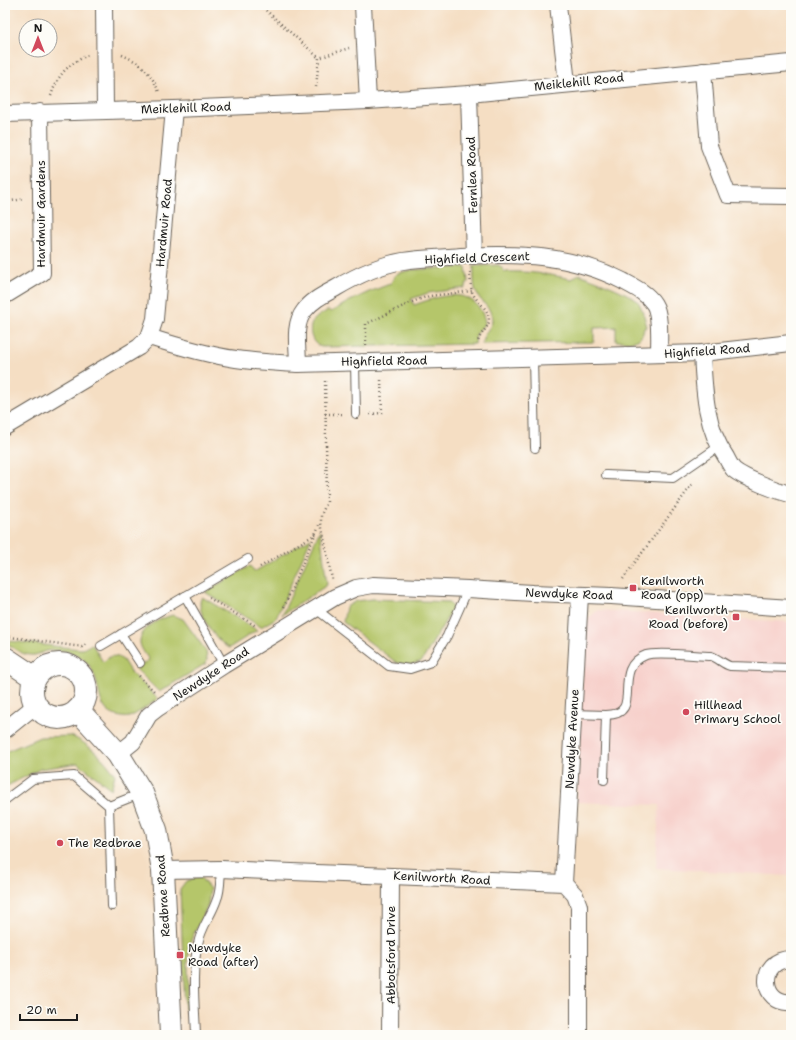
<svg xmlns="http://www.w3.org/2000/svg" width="796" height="1040" font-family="'Shantell Sans',sans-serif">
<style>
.built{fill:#f7d0cb}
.green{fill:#b5c66a;stroke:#687143}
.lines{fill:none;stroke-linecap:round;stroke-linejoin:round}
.lane-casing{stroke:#686056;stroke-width:10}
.street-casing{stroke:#686056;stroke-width:18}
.secondary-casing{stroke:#686056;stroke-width:24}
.path{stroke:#686056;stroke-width:2.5;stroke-dasharray:1 3;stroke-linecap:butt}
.lane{stroke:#fff;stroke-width:8}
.street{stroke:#fff;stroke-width:16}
.secondary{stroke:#fff;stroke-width:22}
.poi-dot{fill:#d1495b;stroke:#fdfcf7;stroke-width:1.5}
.labels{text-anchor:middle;stroke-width:3.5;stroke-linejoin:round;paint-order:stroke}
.street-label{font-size:12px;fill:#1c1c1c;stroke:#fdfcf7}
.poi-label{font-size:12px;fill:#1c1c1c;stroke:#fdfcf7;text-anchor:start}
</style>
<rect width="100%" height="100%" fill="#fdfcf7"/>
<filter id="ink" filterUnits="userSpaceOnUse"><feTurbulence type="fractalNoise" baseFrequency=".025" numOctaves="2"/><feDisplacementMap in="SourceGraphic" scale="8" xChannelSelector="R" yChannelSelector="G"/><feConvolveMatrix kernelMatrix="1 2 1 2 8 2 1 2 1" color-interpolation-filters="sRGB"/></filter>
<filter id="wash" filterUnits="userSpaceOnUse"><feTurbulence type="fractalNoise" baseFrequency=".012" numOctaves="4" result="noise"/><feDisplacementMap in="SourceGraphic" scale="16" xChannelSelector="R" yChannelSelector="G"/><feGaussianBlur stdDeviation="0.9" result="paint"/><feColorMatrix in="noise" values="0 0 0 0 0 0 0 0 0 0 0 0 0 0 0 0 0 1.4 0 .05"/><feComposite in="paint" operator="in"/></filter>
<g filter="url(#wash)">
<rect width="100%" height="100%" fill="#f5dec3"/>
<path class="built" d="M598,610L791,622V876L656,868L659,805L577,802L585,621Z"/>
<g class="green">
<path d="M499,265L505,272C527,271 549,274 571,279L579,274C592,279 632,293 639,303C643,310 645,320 647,327L644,328C642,345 630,341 616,341V327L594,328V342L482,344C482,333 493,328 492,318C491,308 482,303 477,294C473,287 474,275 474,266Z"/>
<path d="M466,267L468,282L465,288L428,293L411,299L414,305C434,298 462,287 478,306C482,312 484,316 485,323L476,334L475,344L322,347C311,345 307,328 314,320C317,316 324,313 328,310L331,312L348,302L369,292L390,284L396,274L410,270Z"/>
<path d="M320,530L327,585L282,615Z"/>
<path d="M311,538L276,618L261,627L205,592L250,566L254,572Z"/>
<path d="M202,597L257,630L229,648C217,643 193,609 202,597Z"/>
<path d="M373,599L449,602L453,608L422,661L410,665L397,663L343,622L346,607L356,601Z"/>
<path d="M173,615L183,619L206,651L207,660L205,664L159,692L136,669L149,660C146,655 141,649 140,643C139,628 161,618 173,615Z"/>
<path d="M10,641L79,649H83L92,644L103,662L111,656L118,657L123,660L129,670L158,699C151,703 136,715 129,717C125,718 121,717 117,716C96,711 101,685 92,670C89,664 83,658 77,655C68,651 57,649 47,651C43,652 39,654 35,655C24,656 15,650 7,643Z"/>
<path d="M71,736C89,744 105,759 115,775L111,789L78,763L40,769L5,787V752L40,737Z"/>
<path d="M200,877L210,889L208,905L189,944L188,964V1009L185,1010L180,889L186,881Z"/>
</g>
</g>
<g filter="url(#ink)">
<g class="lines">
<defs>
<g id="lane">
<path d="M533,358L535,448"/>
<path d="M355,362L356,414"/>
<path d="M606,475L673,478L718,447"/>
<path d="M185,596L224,665"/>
<path d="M316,609L389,666L410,669L431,662L447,636L468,589"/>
<path d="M121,634L140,663"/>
<path d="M101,646L248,559"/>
<path d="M573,714L606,715L604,780"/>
<path d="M606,715C646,715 609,669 646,655C656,651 698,656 711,656C718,658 723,664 730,666L791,668"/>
<path d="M5,800L33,779L74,776L109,806L142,793"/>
<path d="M109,806L112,906"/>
<path d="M196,1035C195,1005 191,973 198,944C201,927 212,915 217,899C221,890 220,878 221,869"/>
</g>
<g id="street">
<path d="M104,5L105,110"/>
<path d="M363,5L368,101"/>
<path d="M558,5L567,83"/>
<path d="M703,71L709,146L728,195L791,196"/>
<path d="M469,94L474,256"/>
<path d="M5,114L174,109L368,101L469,94L791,63"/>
<path d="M6,295L42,273L40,112"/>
<path d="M149,337L155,319L174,109"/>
<path d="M702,353C704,389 705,427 726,457C728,461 731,467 734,470C744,478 779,492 791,494"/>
<path d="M298,364C298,347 293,325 304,311C312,300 325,294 336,288C356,276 380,265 403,261C422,258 442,258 461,256C518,253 570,254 623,281C634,287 647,293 654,304C661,315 659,341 659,354"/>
<path d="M5,427L139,347L149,337C177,346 207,355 236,359C257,362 277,363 298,364L702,353L791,343"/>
<path d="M5,730L36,705"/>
<path d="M118,754L133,742L149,715L158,708L224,665L335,597L356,588L373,585L468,589L533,593L611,596L791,608"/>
<path d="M163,870L221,869L564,883L575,895L579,906V1035"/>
<path d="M564,883L580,595"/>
<path d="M791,959C757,959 761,1005 791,1002"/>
<path d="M390,1035L391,876"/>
</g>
<g id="secondary">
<path d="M5,658L35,678"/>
<circle cx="59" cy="691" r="27"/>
<path d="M78,710L118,754L142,793L156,830L163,870L171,1035"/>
</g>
</defs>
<use href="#lane" class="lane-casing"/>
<use href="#street" class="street-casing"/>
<use href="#secondary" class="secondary-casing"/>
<g class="path">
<path d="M260,5L319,58"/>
<path d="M122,55C142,63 151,73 159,92"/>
<path d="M316,87L319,58L349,48"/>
<path d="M51,96C58,74 67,65 88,55"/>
<path d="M5,202L24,199"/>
<path d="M470,272C471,278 470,285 472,291C475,302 489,307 489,320C489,328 479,334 478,342"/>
<path d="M366,345V324L412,302L429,296L472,291"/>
<path d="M325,381L327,502L321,515V523L332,579"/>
<path d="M325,414H343"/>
<path d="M370,414L382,413L381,379"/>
<path d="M260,567L316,534"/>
<path d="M623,579L693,483"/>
<path d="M209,598L256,626"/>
<path d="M284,607L320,523"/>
<path d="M10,637L82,647L88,643"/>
<path d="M139,676L154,691"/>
</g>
<use href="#lane" class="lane"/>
<use href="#street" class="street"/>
<use href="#secondary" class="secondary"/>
</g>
</g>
<g class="poi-dot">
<rect x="629" y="584" width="8" height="8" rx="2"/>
<rect x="732" y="613" width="8" height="8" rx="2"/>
<circle cx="686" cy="712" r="4"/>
<circle cx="60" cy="843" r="4"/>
<rect x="176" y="951" width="8" height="8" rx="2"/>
</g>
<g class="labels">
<g class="street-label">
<text transform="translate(579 82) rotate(-6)" y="4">Meiklehill Road</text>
<text transform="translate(186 108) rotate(-2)" y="4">Meiklehill Road</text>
<text transform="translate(472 175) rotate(-92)" y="4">Fernlea Road</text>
<text transform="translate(41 214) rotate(-90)" y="4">Hardmuir Gardens</text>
<text transform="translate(164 223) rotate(-85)" y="4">Hardmuir Road</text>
<text transform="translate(477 258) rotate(-2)" y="4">Highfield Crescent</text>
<text transform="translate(707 351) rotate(-4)" y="4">Highfield Road</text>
<text transform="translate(384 361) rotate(-1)" y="4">Highfield Road</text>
<text transform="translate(569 594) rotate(2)" y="4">Newdyke Road</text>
<text transform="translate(211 674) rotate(-33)" y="4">Newdyke Road</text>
<text transform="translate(572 739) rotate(-87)" y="4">Newdyke Avenue</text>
<text transform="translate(442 878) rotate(3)" y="4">Kenilworth Road</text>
<text transform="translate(163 896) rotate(-94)" y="4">Redbrae Road</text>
<text transform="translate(391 955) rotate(-90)" y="4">Abbotsford Drive</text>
</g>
<g class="poi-label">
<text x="641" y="585">Kenilworth<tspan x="641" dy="14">Road (opp)</tspan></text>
<text x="728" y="614" text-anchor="end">Kenilworth<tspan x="728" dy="14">Road (before)</tspan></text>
<text x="694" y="709">Hillhead<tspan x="694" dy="14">Primary School</tspan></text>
<text x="68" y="847">The Redbrae</text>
<text x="188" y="952">Newdyke<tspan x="188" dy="14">Road (after)</tspan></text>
</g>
</g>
<rect width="796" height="1040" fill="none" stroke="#fdfcf7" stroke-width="20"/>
<g transform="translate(38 38)"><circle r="19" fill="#fdfcf7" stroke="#a3a29f"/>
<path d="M0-3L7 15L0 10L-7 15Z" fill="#d1495b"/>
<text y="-6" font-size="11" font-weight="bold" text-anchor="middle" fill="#1c1c1c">N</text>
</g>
<path d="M20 1014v6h57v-6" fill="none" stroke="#1c1c1c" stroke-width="2"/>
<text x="26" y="1014" font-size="12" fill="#1c1c1c" stroke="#fdfcf7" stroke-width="3" paint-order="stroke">20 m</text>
</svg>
